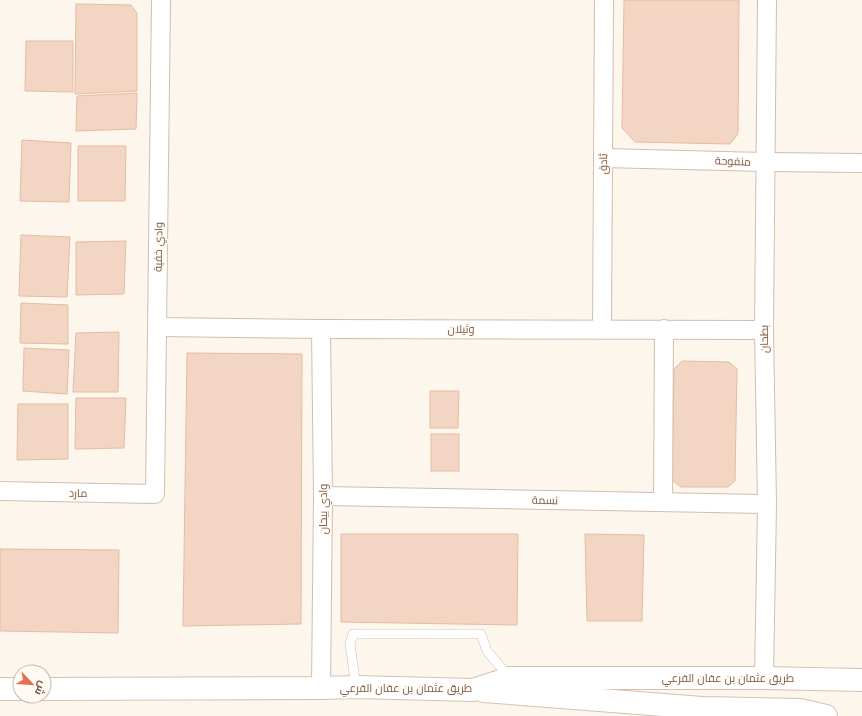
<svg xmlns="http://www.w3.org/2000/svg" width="862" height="716" font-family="Inter,Cairo,sans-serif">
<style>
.building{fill:#f3d5c3;stroke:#e6bba3}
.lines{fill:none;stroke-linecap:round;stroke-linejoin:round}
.lane-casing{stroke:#d1beb0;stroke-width:10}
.street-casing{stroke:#d1beb0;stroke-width:20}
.secondary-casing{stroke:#d6c0b0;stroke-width:24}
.lane{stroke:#fff;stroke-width:9}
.street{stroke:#fff;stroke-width:18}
.secondary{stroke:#fff;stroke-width:22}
.labels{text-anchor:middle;stroke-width:3;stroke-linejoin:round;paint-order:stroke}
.street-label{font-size:11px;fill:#7a5c4d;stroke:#fffaf3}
</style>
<rect width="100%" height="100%" fill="#fdf6ec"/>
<g class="building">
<path d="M624,0H739L738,134L730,144L635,142L622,128Z"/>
<path d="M76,4L131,5L137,13V91L75,94Z"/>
<path d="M26,41H73V92L25,91Z"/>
<path d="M137,93L136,129L76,131L77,96Z"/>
<path d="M22,140L71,143L69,202L20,201Z"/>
<path d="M78,146H126L125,201H78Z"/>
<path d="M21,235L70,237L67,297L19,296Z"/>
<path d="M126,241L124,294L76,295V242Z"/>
<path d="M21,303L68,305V344L20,343Z"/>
<path d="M119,332L118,392H73L76,333Z"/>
<path d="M24,348L69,350L67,394L23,391Z"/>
<path d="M187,353L302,354L301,624L183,626Z"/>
<path d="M682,361L729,362L737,369L735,481L728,487H681L672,480L674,369Z"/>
<path d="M430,391H459L458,428H430Z"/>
<path d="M76,398H126L124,448L75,449Z"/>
<path d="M18,404H68V459L17,460Z"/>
<rect x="431" y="434" width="28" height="37"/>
<path d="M341,534H518L517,625L341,622Z"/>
<path d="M585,534L644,535L642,621H587Z"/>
<path d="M0,549L119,550L118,633L0,631Z"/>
</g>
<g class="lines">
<defs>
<path id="lane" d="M356,687L350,644L353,634H481L487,651L510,678"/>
<g id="street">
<path d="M604,158L765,162L862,163"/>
<path d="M157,327L321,329L764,330"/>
<path d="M602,329L604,0"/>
<path d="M0,491L155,494L161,0"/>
<path d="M323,496L767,504"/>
<path d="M663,502L664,329"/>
<path d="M764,678L767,504L764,330L767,0"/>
<path d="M321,688L323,496L321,329"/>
</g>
<g id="secondary">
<path d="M0,689H20"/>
<path d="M44,689L321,688L356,687L473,690L510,678H764L862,680"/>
<path d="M484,691L702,708L800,710L826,716"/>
</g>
</defs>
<use href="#lane" class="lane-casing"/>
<use href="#street" class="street-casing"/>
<use href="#secondary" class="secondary-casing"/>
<use href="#lane" class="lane"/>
<use href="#street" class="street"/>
<use href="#secondary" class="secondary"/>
</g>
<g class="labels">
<g class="street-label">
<text transform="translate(733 161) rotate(2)" y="4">منفوحة</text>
<text transform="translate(603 164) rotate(-89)" y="4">ثادق</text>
<text transform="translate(158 247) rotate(-89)" y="4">وادي خفية</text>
<text x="461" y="333">وثيلان</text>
<text transform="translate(764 339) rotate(-91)" y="4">بطحان</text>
<text transform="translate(78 493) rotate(1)" y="4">مارد</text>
<text transform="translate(545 500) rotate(1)" y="4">نسمة</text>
<text transform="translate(323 509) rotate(-90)" y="4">وادي بيحان</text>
<text x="728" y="682">طريق عثمان بن عفان الفرعي</text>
<text x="406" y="692">طريق عثمان بن عفان الفرعي</text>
</g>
</g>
<g transform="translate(32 684) rotate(115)"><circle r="19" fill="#fffaf3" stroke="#cabbb1"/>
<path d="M0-3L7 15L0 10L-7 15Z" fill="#e76f51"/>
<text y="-6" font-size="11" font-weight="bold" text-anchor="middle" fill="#7a5c4d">ش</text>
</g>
</svg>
